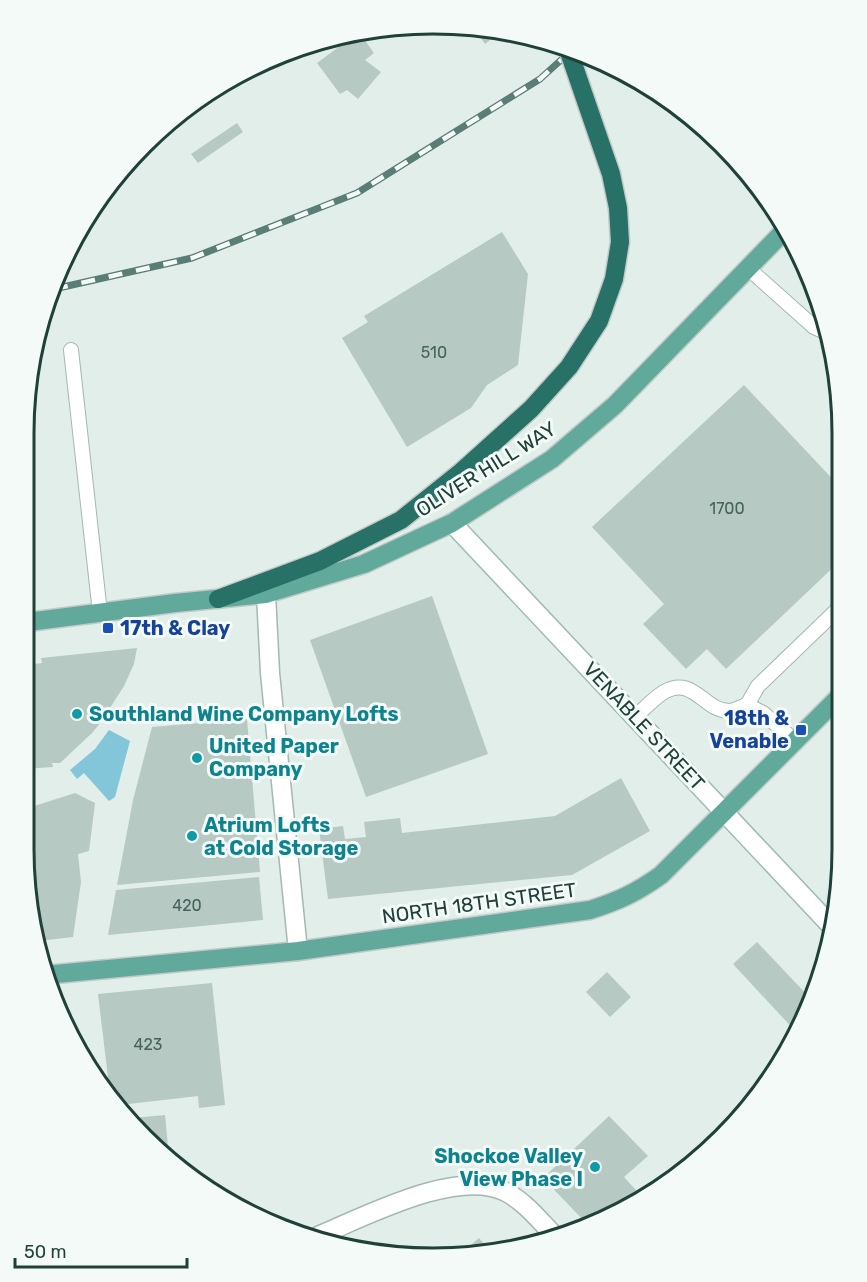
<svg xmlns="http://www.w3.org/2000/svg" width="867" height="1282" font-family="Rubik,sans-serif">
<style>
.water{fill:#83c6d9}
.building{fill:#b6c9c2}
.lines{fill:none;stroke-linecap:round;stroke-linejoin:round}
.service-casing{stroke:#a4b7b1;stroke-width:16}
.minor-casing{stroke:#a4b7b1;stroke-width:21}
.secondary-casing{stroke:#9ebbb3;stroke-width:21}
.primary-casing{stroke:#c0cac8;stroke-width:21}
.motorway-casing{stroke:#c0cac8;stroke-width:21}
.service{stroke:#fff;stroke-width:14}
.minor{stroke:#fff;stroke-width:18}
.secondary{stroke:#fff;stroke-width:18}
.primary{stroke:#61a99b;stroke-width:18}
.motorway{stroke:#277167;stroke-width:18}
.rail-casing{stroke:#5a7d76;stroke-width:7}
.rail{stroke:#f3faf7;stroke-width:4.5;stroke-dasharray:14;stroke-linecap:butt}
.motorway-bridge-casing{stroke:#c0cac8;stroke-width:21;stroke-linecap:butt}
.motorway-bridge{stroke:#277167;stroke-width:18}
.transit-dot{fill:#1a4fb4;stroke:#f3faf7;stroke-width:2}
.culture-dot{fill:#0f9aa8;stroke:#f3faf7;stroke-width:2}
.labels{text-anchor:middle;stroke-width:6;stroke-linejoin:round;paint-order:stroke}
.number-label{font-size:16px;fill:#45635c}
.street-label{font-size:20px;fill:#1f413a;stroke:#f3faf7}
.transit-label{font-size:20px;font-weight:bold;fill:#164399;stroke:#f3faf7;text-anchor:start}
.culture-label{font-size:20px;font-weight:bold;fill:#0d838f;stroke:#f3faf7;text-anchor:start}
.rim{fill:none;stroke:#1f413a;stroke-width:3}
</style>
<rect width="100%" height="100%" fill="#e2eee9"/>
<path class="water" d="M109,730L130,741L115,797L109,801L84,773L77,779L70,770L95,749Z"/>
<g class="building">
<path d="M484,29L497,30L499,33L485,44L478,34Z"/>
<path d="M359,32L374,53L365,60L381,72L358,99L347,90L340,94L317,63Z"/>
<path d="M237,123L243,132L198,163L191,154Z"/>
<path d="M502,232L528,274L518,365L487,385L471,408L407,447L342,338L368,322L364,316Z"/>
<path d="M744,385L842,489L841,560L726,669L707,649L686,669L643,624L664,604L592,527Z"/>
<path d="M432,596L488,754L366,797L310,640Z"/>
<path d="M137,648L134,664L124,686L101,722L92,733L60,763H52L53,767L25,769L27,665L42,663L41,658Z"/>
<path d="M247,719L260,872L117,885L133,800L152,727Z"/>
<path d="M621,778L650,831L572,875L328,899L319,829L343,826L345,839L366,837L364,822L400,818L402,833L555,816Z"/>
<path d="M75,793L95,803L89,851L78,854L81,882L73,937L39,941L24,848L25,809Z"/>
<path d="M259,877L263,920L108,935L116,890Z"/>
<path d="M757,942L811,999L798,1034L733,964Z"/>
<path d="M607,972L631,997L610,1017L586,992Z"/>
<path d="M212,983L225,1105L199,1108L198,1096L120,1105L110,1094L98,994Z"/>
<path d="M165,1115L169,1157L133,1118Z"/>
<path d="M609,1116L648,1156L624,1177L644,1199L638,1203L586,1223L543,1178Z"/>
<path d="M479,1238L489,1250L487,1252L462,1253Z"/>
</g>
<g class="lines">
<defs>
<g id="service">
<path d="M749,269L814,327L829,334"/>
<path d="M71,350L100,613"/>
<path d="M747,705L758,686L840,607"/>
<path d="M635,717C644,709 654,698 664,692C693,675 704,711 729,711C734,711 741,707 747,705L763,713L795,741"/>
</g>
<g id="minor">
<path d="M266,594L270,673L298,951"/>
<path d="M318,1236C364,1217 458,1167 506,1192C525,1202 539,1220 554,1235"/>
</g>
<path id="secondary" d="M452,523L835,930"/>
<g id="primary">
<path d="M28,622L175,603L266,594L364,564L452,523L552,459L615,405L786,229"/>
<path d="M45,975L298,951L590,910C618,901 636,893 661,875L839,697"/>
</g>
<path id="motorway" d="M218,599L320,561L401,520L461,472L531,409L569,367L599,321L614,279L620,242L618,208"/>
</defs>
<use href="#service" class="service-casing"/>
<use href="#minor" class="minor-casing"/>
<use href="#secondary" class="secondary-casing"/>
<use href="#primary" class="primary-casing"/>
<use href="#motorway" class="motorway-casing"/>
<use href="#service" class="service"/>
<use href="#minor" class="minor"/>
<use href="#secondary" class="secondary"/>
<use href="#primary" class="primary"/>
<use href="#motorway" class="motorway"/>
<defs>
<path id="rail" d="M54,289L192,258L357,193L540,79L572,50"/>
</defs>
<use href="#rail" class="rail-casing"/>
<use href="#rail" class="rail"/>
<defs>
<path id="motorway-bridge" d="M568,49L611,174L618,208"/>
</defs>
<use href="#motorway-bridge" class="motorway-bridge-casing"/>
<use href="#motorway-bridge" class="motorway-bridge"/>
</g>
<g class="transit-dot">
<rect x="102" y="622" width="12" height="12" rx="3"/>
<rect x="795" y="724" width="12" height="12" rx="3"/>
</g>
<g class="culture-dot">
<circle cx="77" cy="714" r="6"/>
<circle cx="197" cy="758" r="6"/>
<circle cx="192" cy="836" r="6"/>
<circle cx="595" cy="1167" r="6"/>
</g>
<g class="labels">
<g class="number-label">
<text x="434" y="358">510</text>
<text x="727" y="514">1700</text>
<text x="187" y="911">420</text>
<text x="148" y="1050">423</text>
</g>
<g class="street-label">
<text transform="translate(486 469) rotate(-32)" y="7">OLIVER HILL WAY</text>
<text transform="translate(644 726) rotate(47)" y="7">VENABLE STREET</text>
<text transform="translate(479 903) rotate(-8)" y="7">NORTH 18TH STREET</text>
</g>
<g class="transit-label">
<text x="120" y="635">17th &amp; Clay</text>
<text x="789" y="725" text-anchor="end">18th &amp;<tspan x="789" dy="23">Venable</tspan></text>
</g>
<g class="culture-label">
<text x="89" y="721">Southland Wine Company Lofts</text>
<text x="209" y="753">United Paper<tspan x="209" dy="23">Company</tspan></text>
<text x="204" y="832">Atrium Lofts<tspan x="204" dy="23">at Cold Storage</tspan></text>
<text x="583" y="1163" text-anchor="end">Shockoe Valley<tspan x="583" dy="23">View Phase I</tspan></text>
</g>
</g>
<path d="M0 0H867V1282H0ZM433 34H433A399 399 0 0 1 832 433V849A399 399 0 0 1 433 1248H433A399 399 0 0 1 34 849V433A399 399 0 0 1 433 34Z" fill="#f3faf7" fill-rule="evenodd"/>
<path class="rim" d="M433 34H433A399 399 0 0 1 832 433V849A399 399 0 0 1 433 1248H433A399 399 0 0 1 34 849V433A399 399 0 0 1 433 34Z"/>
<path d="M15 1258v9h172v-9" fill="none" stroke="#1f413a" stroke-width="3"/>
<text x="24" y="1258" font-size="18" fill="#1f413a" stroke="#f3faf7" stroke-width="4.5" paint-order="stroke">50 m</text>
</svg>
